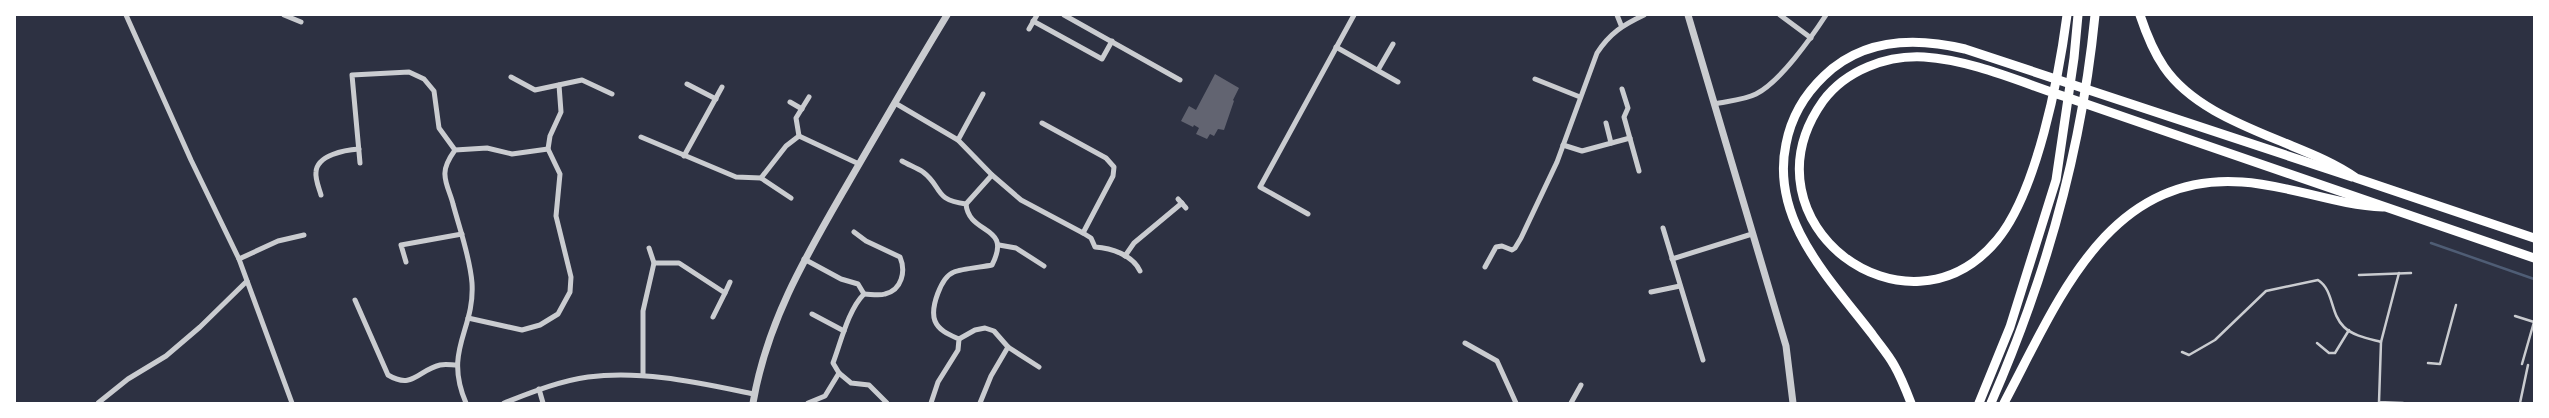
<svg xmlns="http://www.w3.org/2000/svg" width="2549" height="418" font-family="'PT Sans',sans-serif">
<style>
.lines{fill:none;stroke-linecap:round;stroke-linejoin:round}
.stream{stroke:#4f5d75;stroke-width:2.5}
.building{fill:#626471}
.service{stroke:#caccd0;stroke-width:2.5}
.minor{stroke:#caccd0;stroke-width:5}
.tertiary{stroke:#caccd0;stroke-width:7}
.primary{stroke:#fff;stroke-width:9}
.trunk{stroke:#fff;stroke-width:9}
</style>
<rect width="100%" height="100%" fill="#2d3142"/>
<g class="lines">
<path class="stream" d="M2431,243L2534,279"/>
</g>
<path class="building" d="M1215,74L1239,88L1233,100L1234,101L1224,130L1218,129L1214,136L1210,134L1207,139L1196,134L1199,128L1194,125L1193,127L1181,121L1189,106L1196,110Z"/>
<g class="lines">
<g class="service">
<path d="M2399,273L2381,342L2379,402L2403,403"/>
<path d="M2359,275L2411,273"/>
<path d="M2515,316L2534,322"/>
<path d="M2317,343L2329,353H2335L2349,330"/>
<path d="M2182,352L2189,355L2215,340L2266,291L2318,280C2334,290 2330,314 2344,327C2353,336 2370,339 2381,342"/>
<path d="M2428,363L2440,364L2456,305"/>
<path d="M2522,364L2534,322"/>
<path d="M2520,403L2528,365"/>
</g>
<g class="minor">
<path d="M126,15L191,160L239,259L292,403"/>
<path d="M284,15L301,22"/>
<path d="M1064,15L1180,80"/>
<path d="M1617,15L1621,25"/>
<path d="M1780,15L1811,38"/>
<path d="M1033,21L1102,59L1112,41"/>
<path d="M1029,29L1037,15"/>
<path d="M1336,47L1398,82"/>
<path d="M1378,70L1393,44"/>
<path d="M511,77L535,90L582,80L612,94"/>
<path d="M1535,79L1580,97"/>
<path d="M687,84L716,99"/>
<path d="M1622,89L1628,108L1624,117L1639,171"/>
<path d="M790,102L802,109"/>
<path d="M895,103L958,140L992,175L1021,200L1083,233L1091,238L1095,247C1111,248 1133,255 1140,271"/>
<path d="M1714,104C1728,101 1744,100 1756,94C1780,82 1811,38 1826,15"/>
<path d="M1042,123L1106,158L1114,167L1113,176L1083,233"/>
<path d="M1606,123L1611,143"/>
<path d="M799,136L796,118L809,97"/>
<path d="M641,137L736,177L761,178"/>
<path d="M958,140L983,94"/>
<path d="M1563,145L1582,151L1630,138"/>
<path d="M684,156L722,87"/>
<path d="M902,161C909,165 917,168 923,172C943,187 933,200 966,204C969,236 1013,224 992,265C982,267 961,269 954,272C941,277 930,308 935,321C939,331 950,335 959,339L958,350L938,382L931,403"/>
<path d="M360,163L352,75L409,72L424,79L434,91L439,128L455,150"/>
<path d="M321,195C319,188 315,179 316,172C317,155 345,150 359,149"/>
<path d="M791,198L761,178L786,146L799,136L859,164"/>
<path d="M1178,199L1186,208"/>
<path d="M966,204L992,175"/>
<path d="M1308,214L1260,187L1354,15"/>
<path d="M1663,228L1703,360"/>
<path d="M854,232L866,241L900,257C906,271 902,290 885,294C879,296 870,294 864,294"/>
<path d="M999,245L1016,248L1044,266"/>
<path d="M1125,256L1134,243L1182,203"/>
<path d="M239,259L278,241L304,235"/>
<path d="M804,259L841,279L858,284L864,294C848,310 841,342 833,363L839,373L851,383L869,385L887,403"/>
<path d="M1672,259L1752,234"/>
<path d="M406,262L401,245L462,234"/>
<path d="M654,263H679L725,293L713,317"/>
<path d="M1485,267L1496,247L1502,246L1512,250L1515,248L1521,238L1557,162L1597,53C1610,33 1623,25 1644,15"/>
<path d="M1651,292L1680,286"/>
<path d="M725,293L730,282"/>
<path d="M355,300L388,375C413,390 418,370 440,365C445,364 452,365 457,365"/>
<path d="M812,314L844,331"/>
<path d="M468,318L522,330L540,325L558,314L570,292L571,277L556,216L560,174L548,149L550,136L561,112L559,85"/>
<path d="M959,339L975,330L985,328L994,331L1008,347L1039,367"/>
<path d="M1465,343L1497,361L1516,403"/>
<path d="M643,375V311L654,263L649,248"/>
<path d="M539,389L543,403"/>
<path d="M98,403L128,379L166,356L200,327L247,281"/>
<path d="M466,403C443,349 475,331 472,283C470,257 460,230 453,204C451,195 445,184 445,175C444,166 450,157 455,150L487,148L512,154L548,149"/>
<path d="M504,403C530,393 559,381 588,377C644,370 699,383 754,394"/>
<path d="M808,403L825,396L839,373"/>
<path d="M980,403L991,376L1008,347"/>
<path d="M1571,403L1581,385"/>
</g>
<g class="tertiary">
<path d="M1688,15L1786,346L1793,403"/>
<path d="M753,403C767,321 806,256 847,185C880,128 913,71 947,15"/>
</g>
<g class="primary">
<path d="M1911,403C1906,390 1901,377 1894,365C1888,354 1879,344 1872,334C1830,279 1770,220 1786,144C1791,118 1804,95 1824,76C1863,38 1915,37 1965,49L2352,177"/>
<path d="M1979,403L2010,327L2056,180L2074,58L2078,15"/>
<path d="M1991,403C2045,280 2082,149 2095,15"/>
<path d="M2004,403C2057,304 2106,172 2242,182C2290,185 2335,205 2383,207"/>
</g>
<g class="trunk">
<path d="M2067,15C2059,76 2037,192 1997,240C1907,349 1737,222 1823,101C1846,70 1887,55 1924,57C1971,60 2018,81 2063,96L2534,258"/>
<path d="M2140,15C2146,33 2153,51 2164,67C2192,108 2247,127 2292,146C2314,155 2336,164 2356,178L2534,238"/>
</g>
</g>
<rect width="2549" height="418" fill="none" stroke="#ffffff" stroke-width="32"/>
</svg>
